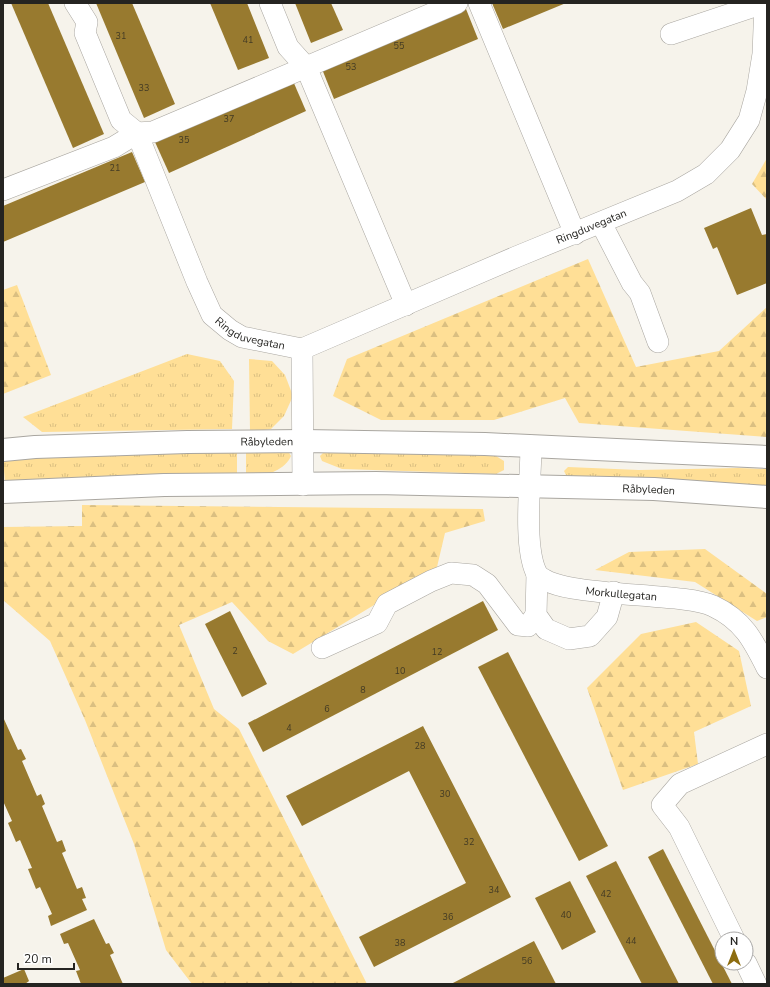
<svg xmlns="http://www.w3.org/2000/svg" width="770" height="987" font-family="'Nunito Sans',sans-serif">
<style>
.grass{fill:url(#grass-tufts)}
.forest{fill:url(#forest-firs)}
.building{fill:#987a2f}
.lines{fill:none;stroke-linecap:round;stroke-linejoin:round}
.minor-casing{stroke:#a9a6a0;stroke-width:22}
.major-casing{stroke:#a9a6a0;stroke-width:24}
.minor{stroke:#fff;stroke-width:21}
.major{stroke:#fff;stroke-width:22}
.labels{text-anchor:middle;stroke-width:3;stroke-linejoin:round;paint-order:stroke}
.number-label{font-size:9px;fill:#423a24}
.street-label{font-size:11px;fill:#252421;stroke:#fff}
</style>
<defs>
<pattern id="grass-tufts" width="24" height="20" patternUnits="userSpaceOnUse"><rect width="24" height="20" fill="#ffdf96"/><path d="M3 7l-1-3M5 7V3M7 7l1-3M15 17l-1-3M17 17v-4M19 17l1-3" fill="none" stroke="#dabf81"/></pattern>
<pattern id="forest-firs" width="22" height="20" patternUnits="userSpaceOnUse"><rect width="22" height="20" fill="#ffdf96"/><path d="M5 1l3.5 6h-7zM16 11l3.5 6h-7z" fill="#dabf81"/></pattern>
</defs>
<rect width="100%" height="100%" fill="#f6f3eb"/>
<g class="grass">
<path d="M187,354L220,361L234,381L232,429L42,432L23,417Z"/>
<path d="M249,359L272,361L285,375L293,396L284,416L271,429L250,432Z"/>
<path d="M237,451V477L5,482L3,459Z"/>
<path d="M246,451H288L291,456C284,472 261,477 246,478Z"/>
<path d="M325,451L496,456L504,461V470L496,474L342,469L322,461L320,456Z"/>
<path d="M568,467L639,470L738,468L767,469V488L567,477L564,471Z"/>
</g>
<g class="forest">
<path d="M767,158V200L752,184Z"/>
<path d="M588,259L636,367L719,351L767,307V437L579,423L565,398L494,420H381L333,396L347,359Z"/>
<path d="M17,285L51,375L3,394V290Z"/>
<path d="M82,505L483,509L485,521L445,533L437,567L293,654L268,641L232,602L179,625L214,709L239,729L367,984H192L166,950L134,844L85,720L50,641L3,600V527L82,526Z"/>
<path d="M705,549L767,594V617L757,621L695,582L595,570L629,552Z"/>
<path d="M696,622L739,651L751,706L694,732L698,764L623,790L587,688L641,634Z"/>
</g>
<g class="building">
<path d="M11,3H48L104,134L73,148Z"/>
<path d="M96,3H132L175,104L144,118Z"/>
<path d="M210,3H247L269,58L238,70Z"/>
<path d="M295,3H331L343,30L311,43Z"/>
<path d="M492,3H566L503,29Z"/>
<path d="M466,9L478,39L334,99L322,69Z"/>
<path d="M293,81L306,111L169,173L155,142Z"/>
<path d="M132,152L145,182L3,242V206Z"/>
<path d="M751,208L762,235L767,234V283L737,295L717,247L713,249L704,228Z"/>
<path d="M483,601L498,630L263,752L248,723Z"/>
<path d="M230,611L267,684L242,697L205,624Z"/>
<path d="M508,652L608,846L579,861L478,667Z"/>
<path d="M3,717L18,750L21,749L26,759L22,761L37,796L41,794L45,804L42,806L57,842L62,840L66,851L62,853L77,889L82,887L86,898L82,899L87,910L51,926L48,916L52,914L40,887L36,889L28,869L32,868L20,840L16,842L8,823L12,821L3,801Z"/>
<path d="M423,726L511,897L374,967L359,937L466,883L409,771L302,826L286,796Z"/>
<path d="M663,849L732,984H713L648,857Z"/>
<path d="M616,861L679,984H642L586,876Z"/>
<path d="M570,881L596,932L562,950L535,898Z"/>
<path d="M94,919L106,944L109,943L114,953L110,955L123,984H81L76,971L80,970L68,943L64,944L60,934Z"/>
<path d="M534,941L556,984H451Z"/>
<path d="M24,969L29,981L25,984H3V978Z"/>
</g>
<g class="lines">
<defs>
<g id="minor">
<path id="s1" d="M75,3L87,22L85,33L121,120L137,133L197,282L212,315L230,330L242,337L302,349L516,257L677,191L706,174L730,150L749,120L757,91L763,54L765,3"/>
<path d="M270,3L288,47L306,67L406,305"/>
<path d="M479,3L575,234"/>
<path d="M671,34L764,3"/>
<path d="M3,190L114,147L137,133L153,132L457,3"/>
<path d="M601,223L632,283L640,293L658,342"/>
<path d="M302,349L303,485"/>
<path id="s2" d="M531,446C531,478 523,544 536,572C549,599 682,591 713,606C743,620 753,640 767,668"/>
<path d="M537,574L536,615L546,629L569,639L590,636L607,617L614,592"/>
<path d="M322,648L377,623L387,604L431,581L451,573L473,575L487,584L518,625L528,626L536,615"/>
<path d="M734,939L679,827L662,805L680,784L767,744"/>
<path d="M746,963L756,984"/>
</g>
<g id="major">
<path id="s3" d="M3,450L35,447L187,442L304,441L485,444L767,457"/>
<path id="s4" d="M3,492L164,485L376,483L654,489L767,497"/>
</g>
</defs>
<use href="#minor" class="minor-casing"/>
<use href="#major" class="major-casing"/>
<use href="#minor" class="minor"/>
<use href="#major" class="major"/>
</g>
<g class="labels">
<g class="number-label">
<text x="121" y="39">31</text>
<text x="248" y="43">41</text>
<text x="399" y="49">55</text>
<text x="351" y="70">53</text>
<text x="144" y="91">33</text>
<text x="229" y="122">37</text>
<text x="184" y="143">35</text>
<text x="115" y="171">21</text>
<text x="235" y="654">2</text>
<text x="437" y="655">12</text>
<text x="400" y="674">10</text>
<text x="363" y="693">8</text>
<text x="327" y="712">6</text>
<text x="289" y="731">4</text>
<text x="420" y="749">28</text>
<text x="445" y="797">30</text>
<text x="469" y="845">32</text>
<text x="494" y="893">34</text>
<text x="606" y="897">42</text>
<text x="566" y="918">40</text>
<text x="448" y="920">36</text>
<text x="631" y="944">44</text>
<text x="400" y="946">38</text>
<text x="527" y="964">56</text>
</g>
<g class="street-label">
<text dy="4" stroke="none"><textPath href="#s1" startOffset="758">Ringduvegatan</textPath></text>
<text dy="4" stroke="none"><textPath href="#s1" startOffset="389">Ringduvegatan</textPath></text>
<text dy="4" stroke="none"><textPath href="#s3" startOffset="264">Råbyleden</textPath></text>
<text dy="4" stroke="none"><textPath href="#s4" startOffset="646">Råbyleden</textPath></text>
<text dy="4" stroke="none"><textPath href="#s2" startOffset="217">Morkullegatan</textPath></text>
</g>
</g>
<rect width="770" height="987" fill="none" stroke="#252421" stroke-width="8"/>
<g transform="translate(734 951)"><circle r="19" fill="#ffffff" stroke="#a8a7a6"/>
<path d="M0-3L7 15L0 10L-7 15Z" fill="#8d6d10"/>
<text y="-6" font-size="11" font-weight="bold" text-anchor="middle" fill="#252421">N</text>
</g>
<path d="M18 963v6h56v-6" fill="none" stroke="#252421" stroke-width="2"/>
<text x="24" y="963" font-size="12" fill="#252421" stroke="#ffffff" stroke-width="3" paint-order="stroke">20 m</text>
</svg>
